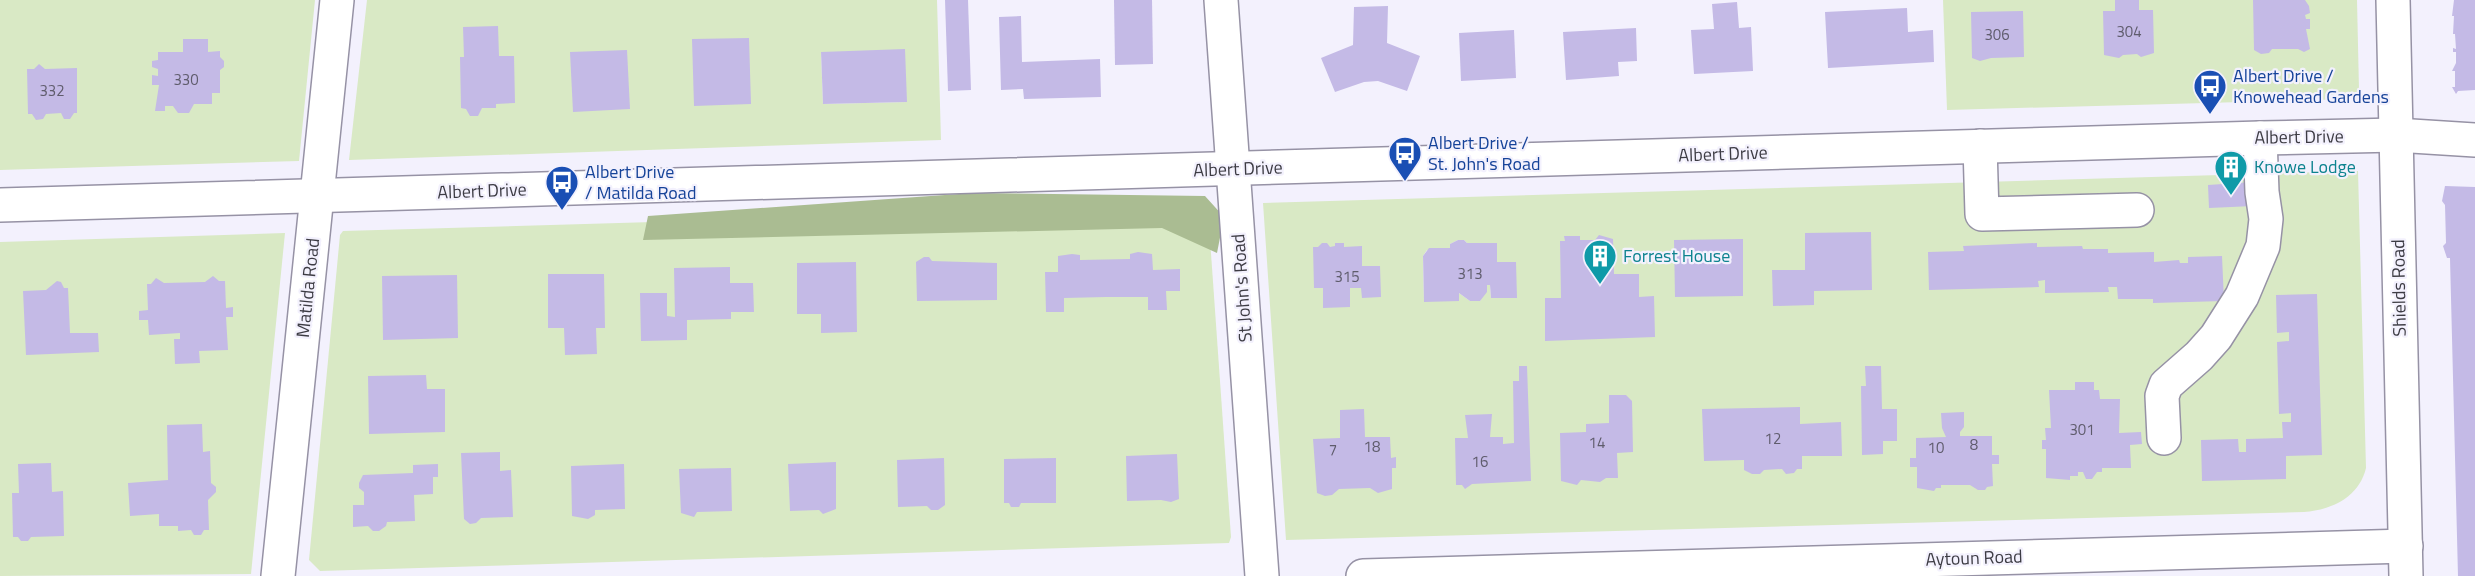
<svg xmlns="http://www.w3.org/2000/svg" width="2475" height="576" font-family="'Titillium Web',sans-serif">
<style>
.green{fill:#d9e9c5;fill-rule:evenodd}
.forest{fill:#aabc92}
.building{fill:#c4bae6}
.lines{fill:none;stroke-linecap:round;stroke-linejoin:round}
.minor-casing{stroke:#9692a5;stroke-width:36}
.minor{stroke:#fff;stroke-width:33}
.labels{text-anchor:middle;stroke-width:4.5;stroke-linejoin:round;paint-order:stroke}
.number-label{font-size:15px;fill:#5f5c6c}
.transit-label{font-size:18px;fill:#164399;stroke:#f3f1fd;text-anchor:start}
.street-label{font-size:18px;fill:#3d3c44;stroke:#f3f1fd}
.culture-label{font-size:18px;fill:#0d838f;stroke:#f3f1fd;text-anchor:start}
</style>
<rect width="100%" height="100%" fill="#f3f1fd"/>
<g class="green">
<path d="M0,0H315L299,161L0,170Z"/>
<path d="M367,0H937L941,140L349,160ZM821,52L907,102L823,104Z"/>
<path d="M1943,0H2357L2359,90L2357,96L2348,99L1947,110Z"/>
<path d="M2358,171L2366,468C2359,497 2332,510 2304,512L1286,540L1263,203ZM1458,240H1464L1467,243H1497V262H1516V298H1491L1490,285H1487L1480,301H1470L1459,293L1458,301H1424L1423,256L1427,250L1450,248V244Z"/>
<path d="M1204,206L1209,225L1231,537L1229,543L320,571L309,560L340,235L343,231Z"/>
<path d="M285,233L251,574L0,576V242Z"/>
</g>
<path class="forest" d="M973,193L1205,196L1224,217L1217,253L1162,228L643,240L648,216Z"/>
<g class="building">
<path d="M945,0H968L971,90L948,91Z"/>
<path d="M1114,0H1152L1153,64L1115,65Z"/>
<path d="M2115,0H2139V10H2153L2154,53L2141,57L2137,54L2123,55L2119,58L2104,55L2103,11H2115Z"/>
<path d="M2253,0H2305L2309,6L2310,13L2305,15L2306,19H2310V29H2306L2310,49L2304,52L2298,49H2272L2269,53L2261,54L2254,50Z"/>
<path d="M2454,0H2475V90L2458,91L2456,94L2452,87H2455V71H2452L2456,63V52H2453V48L2456,49L2455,34H2453L2454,16H2452Z"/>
<path d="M1737,2L1739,28L1751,27L1753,71L1694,74L1691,30L1714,29L1712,4Z"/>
<path d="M1388,6L1387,43L1420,56L1407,91L1378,81L1364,82L1335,92L1321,58L1353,45L1354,7Z"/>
<path d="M1907,8L1908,32L1933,30L1934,62L1828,68L1825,12Z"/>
<path d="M2023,11L2024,57L1991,58L1980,61L1972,58L1971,12Z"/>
<path d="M1021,16L1022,62L1100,59L1101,97L1024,99L1023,89L1001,90L999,17Z"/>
<path d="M498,26L499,56H514L515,103L496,104V108H482L478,116H470L466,109L461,108L460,57H464L463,27Z"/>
<path d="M1636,28L1637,61L1618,62L1619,76L1566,80L1563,32Z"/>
<path d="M1514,30L1516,78L1461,81L1459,33Z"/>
<path d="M749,38L751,104L694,106L692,39Z"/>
<path d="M183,39H208V52L220,51V57L224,61V67L220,70V93H212V104H194L189,113H178L173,106H165V111H155L159,85H152V75L158,76V69L152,67V61L158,60V52H183Z"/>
<path d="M905,49L907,102L823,104L821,52Z"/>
<path d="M627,50L630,109L573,112L570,52Z"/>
<path d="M39,64L45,69L77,68V113H74L70,119H64L61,113L46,114L43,119L36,120L32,114H28L27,69H34Z"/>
<path d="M2252,182L2253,206L2209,208L2208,185Z"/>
<path d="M2445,186L2475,187V576H2458L2450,258H2447L2443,246L2446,243L2445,205L2442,201Z"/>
<path d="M1871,232L1872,290L1814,291V305L1773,306L1772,270H1805V233Z"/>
<path d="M1599,235L1613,239L1614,274H1639V297L1654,296L1655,337L1545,341V298H1561L1560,241H1565L1564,236H1580V240H1595Z"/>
<path d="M1743,239V296L1675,297L1674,240Z"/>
<path d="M1458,240H1464L1467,243H1497V262H1516L1517,298H1491L1490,285H1487V292L1480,301H1470L1459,293V301L1424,302L1423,256L1429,248H1450V244Z"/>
<path d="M1322,243H1327L1330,247L1335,246V243H1344V247L1362,246V266H1380L1381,297L1362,298L1361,288H1350V307L1323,308V288H1314L1313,247H1318Z"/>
<path d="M2037,243V247L2082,246L2083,249H2108V253L2154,252V262L2179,260L2180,263H2188V257L2222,256L2224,301L2153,303V299H2118L2117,287H2108L2109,292L2045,293V280L2038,281L2039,287L1929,290L1928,252L1964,251L1963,246Z"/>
<path d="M1138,252L1152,254L1153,270L1180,269V291H1166L1167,310H1148V297H1106L1064,298V312H1046L1045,272H1058V256L1072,254L1080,255V260L1130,259V254Z"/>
<path d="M924,257H929L932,261L997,263V300L917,301L916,262Z"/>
<path d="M856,262L857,332L821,333V314H797V263Z"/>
<path d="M730,267V283H753L754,312H731V319L687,320V340L641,341L640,293H667V316L675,317L674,268Z"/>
<path d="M548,274H604L605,328H596L597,354L565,355L564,328H548Z"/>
<path d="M457,275L458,338L383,340L382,276Z"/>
<path d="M213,276L219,281H225L226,308L233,307V317H226L228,350L199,351L200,363L175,364L174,339H180V333L149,335L148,320H139V311L148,310L147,284H151L156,278L164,283L205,282Z"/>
<path d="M57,281L61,282L64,288H68L70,333H98L99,352L26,355L23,291L46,290Z"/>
<path d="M2317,294L2322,455L2286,456V479L2202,481L2201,440L2238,439L2239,452H2246V439L2283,438L2282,422H2291V413L2279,414L2277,342L2289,341V332L2277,333L2276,295Z"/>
<path d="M1519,366H1527L1531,481L1472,484L1465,489L1462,485H1456L1455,438H1468L1465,415L1492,414L1490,437H1503V444L1514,443L1513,381H1519Z"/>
<path d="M1865,366H1881L1882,409H1897V441H1883V454L1862,455L1861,386H1866Z"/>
<path d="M426,375L427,389H445V432L369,434L368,376Z"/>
<path d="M2075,382H2094V390H2099L2100,399H2120L2119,433L2141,432L2142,444L2130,445L2131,468H2102V472H2097L2092,479H2086L2083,472H2078V476H2070V480L2046,478V449H2042V440H2046L2045,428H2051L2049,390H2075Z"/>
<path d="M1609,395H1626L1632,401L1633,452L1617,453L1618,478H1606L1600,482L1581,480L1577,485L1561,481L1560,433L1586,432V424L1609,423Z"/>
<path d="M1800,407V424L1841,422L1842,456H1802V469H1797L1794,473L1786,474L1782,469L1764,470L1760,474H1752L1744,470V460L1704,461L1702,409Z"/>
<path d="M1364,409L1365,437H1390L1391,458L1396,457V468H1392V489L1378,493L1370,488L1339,489L1332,495L1325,496L1317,493L1313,439L1340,438V410Z"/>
<path d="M1964,412V427L1960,432V436H1992V455H1999V464H1992L1993,486L1987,487L1985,490H1978L1970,485H1941V488H1936L1934,491L1917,488V467H1910V458H1916V438L1946,437L1942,428L1941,413Z"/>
<path d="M202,424L203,452L210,451L211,483L216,487V492L208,500L209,530H204L201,535H194L191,530L178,531V526H159V514L130,516L128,483L168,480L167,425Z"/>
<path d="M500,452V471L511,470L513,517L481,518L476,523L470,524L464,519L461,453Z"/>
<path d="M1177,454L1179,499L1171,502L1161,500L1127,501L1126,456Z"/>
<path d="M944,458L945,505L938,510H931L927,506L898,507L897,460Z"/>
<path d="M1056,458V503H1021L1019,507H1011L1009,503H1004V459Z"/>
<path d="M836,462V509L823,514L819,510L790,511L788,464Z"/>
<path d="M51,463L52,492L63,491L64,536L31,537L28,541H21L18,537H13L12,493H19L18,464Z"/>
<path d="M438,464V477H433V494L414,495L415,521L387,522L386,526L379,531H373L368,526L353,527V505H364V492L359,488V483L363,475L413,473V465Z"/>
<path d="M624,464L625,509L595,510V515L588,519L572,516L571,466Z"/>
<path d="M731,468L732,511L697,512L694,517L681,513L679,469Z"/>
</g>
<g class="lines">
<defs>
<g id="minor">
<path d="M1221,0L1262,576"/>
<path d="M2393,0L2406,576"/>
<path d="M1980,146L1982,214L2137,210"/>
<path d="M0,205L2260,138L2396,135L2475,140"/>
<path d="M2164,438L2162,396L2166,385L2199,356L2216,337L2242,296L2263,246L2266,219L2262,192L2260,138"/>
<path d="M278,576L337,0"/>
<path d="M1363,576L2406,546"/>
</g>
</defs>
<use href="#minor" class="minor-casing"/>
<use href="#minor" class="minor"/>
</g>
<defs>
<symbol id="bus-pin" viewBox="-11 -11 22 30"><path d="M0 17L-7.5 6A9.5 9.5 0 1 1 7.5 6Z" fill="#1a4fb4" stroke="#f3f1fd"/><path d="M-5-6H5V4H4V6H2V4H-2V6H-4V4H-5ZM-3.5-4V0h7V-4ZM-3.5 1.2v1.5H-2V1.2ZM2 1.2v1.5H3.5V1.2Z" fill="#fff"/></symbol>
<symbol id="building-pin" viewBox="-11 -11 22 30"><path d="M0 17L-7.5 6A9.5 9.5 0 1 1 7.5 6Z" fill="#0f9aa8" stroke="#f3f1fd"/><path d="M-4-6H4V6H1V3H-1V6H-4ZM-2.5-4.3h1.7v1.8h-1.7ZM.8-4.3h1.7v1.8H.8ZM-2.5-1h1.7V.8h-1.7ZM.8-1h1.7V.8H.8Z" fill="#fff"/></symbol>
</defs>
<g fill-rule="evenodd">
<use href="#bus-pin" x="2191" y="67" width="38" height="52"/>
<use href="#bus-pin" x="1386" y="134" width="38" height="52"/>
<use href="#building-pin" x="2212" y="148" width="38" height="52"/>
<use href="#bus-pin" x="543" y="163" width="38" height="52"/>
<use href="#building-pin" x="1581" y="237" width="38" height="52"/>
</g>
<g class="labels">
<g class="number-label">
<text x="2129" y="37">304</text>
<text x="1997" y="40">306</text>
<text x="186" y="85">330</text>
<text x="52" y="96">332</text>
<text x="1470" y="279">313</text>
<text x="1347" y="282">315</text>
<text x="2082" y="435">301</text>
<text x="1773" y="444">12</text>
<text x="1597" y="448">14</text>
<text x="1974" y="450">8</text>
<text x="1372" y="452">18</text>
<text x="1936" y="453">10</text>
<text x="1333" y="455">7</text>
<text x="1480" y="467">16</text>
</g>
<g class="transit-label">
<text x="2233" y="82">Albert Drive /<tspan x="2233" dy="21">Knowehead Gardens</tspan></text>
<text x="1428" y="149">Albert Drive /<tspan x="1428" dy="21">St. John's Road</tspan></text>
<text x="585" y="178">Albert Drive<tspan x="585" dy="21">/ Matilda Road</tspan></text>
</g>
<g class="street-label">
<text transform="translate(2299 137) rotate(-1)" y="6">Albert Drive</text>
<text transform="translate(1723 154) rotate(-2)" y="6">Albert Drive</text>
<text transform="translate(1238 169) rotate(-2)" y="6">Albert Drive</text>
<text transform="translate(482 191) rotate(-2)" y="6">Albert Drive</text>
<text transform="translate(308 288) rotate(-84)" y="6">Matilda Road</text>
<text transform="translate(1242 288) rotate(-94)" y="6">St John's Road</text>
<text transform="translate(2399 288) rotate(-91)" y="6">Shields Road</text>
<text transform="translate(1974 558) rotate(-2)" y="6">Aytoun Road</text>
</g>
<g class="culture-label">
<text x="2254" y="173">Knowe Lodge</text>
<text x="1623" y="262">Forrest House</text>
</g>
</g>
</svg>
